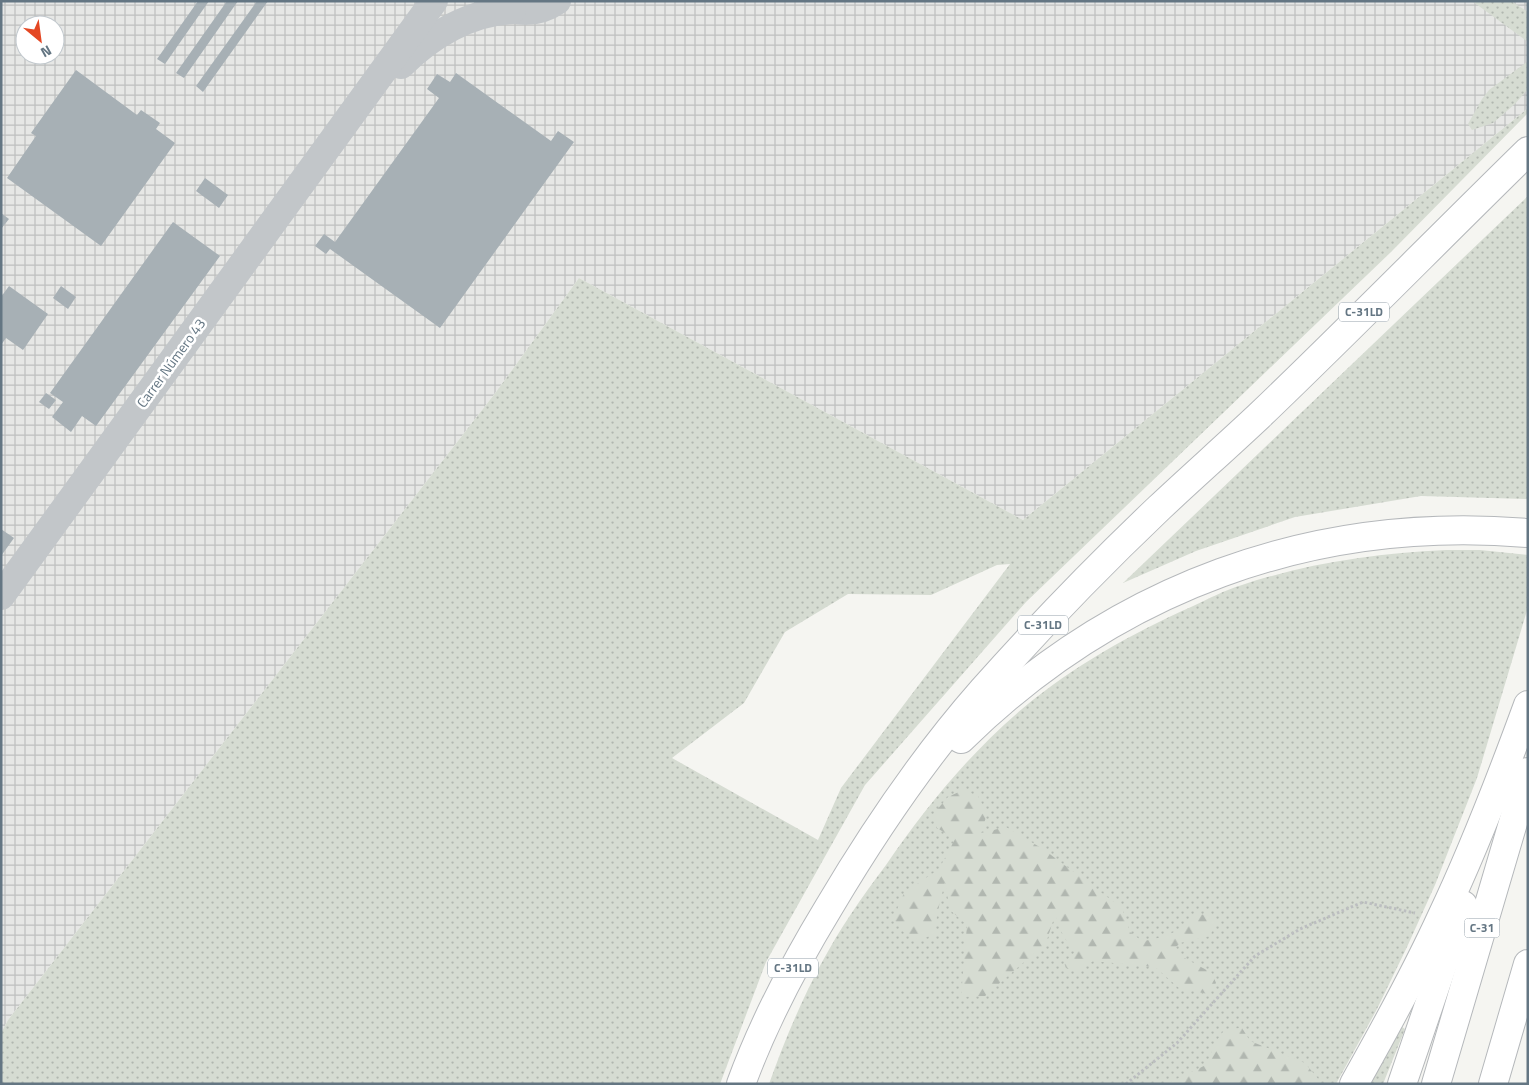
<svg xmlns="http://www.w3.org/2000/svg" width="1529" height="1085" font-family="'Titillium Web',sans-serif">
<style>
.industrial{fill:url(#industrial-grid);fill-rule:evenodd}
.grass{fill:url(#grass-dots);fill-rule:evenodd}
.forest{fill:url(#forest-firs)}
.building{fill:#a7b0b5}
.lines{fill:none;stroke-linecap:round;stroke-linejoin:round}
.motorway-casing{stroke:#b5b8bb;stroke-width:30}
.path{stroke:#bcbec0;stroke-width:3;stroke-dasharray:2.5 2.5;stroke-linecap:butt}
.minor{stroke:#c2c6c9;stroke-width:28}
.motorway{stroke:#fff;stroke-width:28}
.labels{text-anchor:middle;stroke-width:5;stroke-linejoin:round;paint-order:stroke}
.shield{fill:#fff;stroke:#929fa8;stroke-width:1}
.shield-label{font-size:12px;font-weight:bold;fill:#647683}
.street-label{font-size:14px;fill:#647683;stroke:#fff}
</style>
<defs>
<pattern id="industrial-grid" width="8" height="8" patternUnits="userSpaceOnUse" patternTransform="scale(1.25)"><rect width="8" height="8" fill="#e6e7e5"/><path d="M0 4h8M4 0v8" fill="none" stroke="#bec0bf"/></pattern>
<pattern id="grass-dots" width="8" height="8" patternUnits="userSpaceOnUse" patternTransform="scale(1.25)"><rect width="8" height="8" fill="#d6dcd2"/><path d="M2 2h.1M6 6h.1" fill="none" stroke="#b1b7b0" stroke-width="1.8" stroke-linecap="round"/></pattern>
<pattern id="forest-firs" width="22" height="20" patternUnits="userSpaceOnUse" patternTransform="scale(1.25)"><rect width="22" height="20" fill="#d6dcd2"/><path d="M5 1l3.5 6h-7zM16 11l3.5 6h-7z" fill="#b1b7b0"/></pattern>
</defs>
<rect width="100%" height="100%" fill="#f5f5f1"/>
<path class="industrial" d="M1,1H1528V108L1023,520L579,278L496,392L8,1020L1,1033ZM25,25H55V55H25Z"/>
<g class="grass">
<path d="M1472,1H1511L1528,12V42Z"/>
<path d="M1528,61V89L1515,104L1493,123L1472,130L1468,124L1482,99L1489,90Z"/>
<path d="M1528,108V113L1391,252L1026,602L865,785L766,962L720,1084H1V1033L8,1020L496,392L579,278L1023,520ZM1010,564L841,788L818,840L672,758L744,703L785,632L848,594L931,595L997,565Z"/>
<path d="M1528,196V499L1421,496L1295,517L1196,551L1123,583Z"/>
<path d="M1446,550H1480L1528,555V607L1477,778L1435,885L1407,947L1377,1009L1336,1084H769C790,1025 816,966 851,914C862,897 874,881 886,865C925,808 969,754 1022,709C1073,666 1131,634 1191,607C1208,599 1225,590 1242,585C1308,563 1377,553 1446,550Z"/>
<path d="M1402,1027L1405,1029L1383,1084H1370Z"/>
</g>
<g class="forest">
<path d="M963,790L978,796L987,814L981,833L1006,827L1043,849L1122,908L1130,932L1142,941C1165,938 1182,931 1198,914L1215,916V924L1210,936L1180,943L1176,947L1179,955L1212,973L1216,983L1208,994L1179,988L1155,967L1093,961L1079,970L1066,968L1064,963L1077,950L1064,938L1055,915L1046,943L1023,963L985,996L961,997L967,925L950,910L945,882L938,910L934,934L920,940L906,935L893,919L904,893L939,869L955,839L937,828L935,812L948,797Z"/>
<path d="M1242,1028L1250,1041L1305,1063L1319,1080L1318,1084H1166L1208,1064L1213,1046L1225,1029Z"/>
</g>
<g class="building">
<path d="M198,1H209L165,64L157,59Z"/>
<path d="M227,1H238L184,78L176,73Z"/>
<path d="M257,1H268L203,92L196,86Z"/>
<path d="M76,70L137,115L141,110L160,123L156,129L175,143L101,246L7,178L36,136L31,133Z"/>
<path d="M456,73L551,141L558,131L574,142L440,328L330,249L326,254L315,246L324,234L335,242L439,98L427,89L437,74L450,82Z"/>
<path d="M205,178L228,195L219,208L196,191Z"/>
<path d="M1,213L9,219L1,229Z"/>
<path d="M173,222L220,256L96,426L82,416L71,432L52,417L63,402L50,393Z"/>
<path d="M9,286L48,314L23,350L6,338L1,345V297Z"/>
<path d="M61,286L76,297L68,309L53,298Z"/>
<path d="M46,393L56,400L49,409L39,402Z"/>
<path d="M1,529L14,538L1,556Z"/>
</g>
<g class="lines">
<defs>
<g id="motorway">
<path d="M961,739C1115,588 1312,515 1528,533"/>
<path d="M741,1084C764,1021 795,963 829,907C874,831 924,757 983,690C1039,627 1098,566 1159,508C1192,477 1226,447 1259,416C1350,329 1438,239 1528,151"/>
<path d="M1354,1084C1385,1029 1416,973 1442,916C1475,847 1502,776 1528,705"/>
<path d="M1402,1084L1463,905"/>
<path d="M1436,1084L1528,772"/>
<path d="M1493,1084L1528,964"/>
</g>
</defs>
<use href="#motorway" class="motorway-casing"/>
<path class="path" d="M1126,1084L1177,1043L1255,956L1300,929L1363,902L1415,913"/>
<g class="minor">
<path d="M497,2C516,14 538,14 557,1"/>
<path d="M401,65C431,35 470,12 512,10"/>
<path d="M1,596L434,1"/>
</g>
<use href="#motorway" class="motorway"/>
</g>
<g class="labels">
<g class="shield">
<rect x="1339" y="302.5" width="50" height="19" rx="4"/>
<rect x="1018" y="615.5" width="50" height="19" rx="4"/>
<rect x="1464.5" y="918.5" width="35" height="19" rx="4"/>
<rect x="768" y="958.5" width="50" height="19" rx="4"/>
</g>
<g class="shield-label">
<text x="1364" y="316">C-31LD</text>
<text x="1043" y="629">C-31LD</text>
<text x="1482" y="932">C-31</text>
<text x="793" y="972">C-31LD</text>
</g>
<g class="street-label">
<text transform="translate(171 363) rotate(-54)" y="5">Carrer Número 43</text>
</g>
</g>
<rect width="1529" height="1085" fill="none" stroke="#647683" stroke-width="5"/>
<g transform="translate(40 40) rotate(151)"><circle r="24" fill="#ffffff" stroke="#c1c8cd"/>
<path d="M0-4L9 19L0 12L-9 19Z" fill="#e44723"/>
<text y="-8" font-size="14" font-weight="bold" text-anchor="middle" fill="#647683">N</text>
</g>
</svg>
